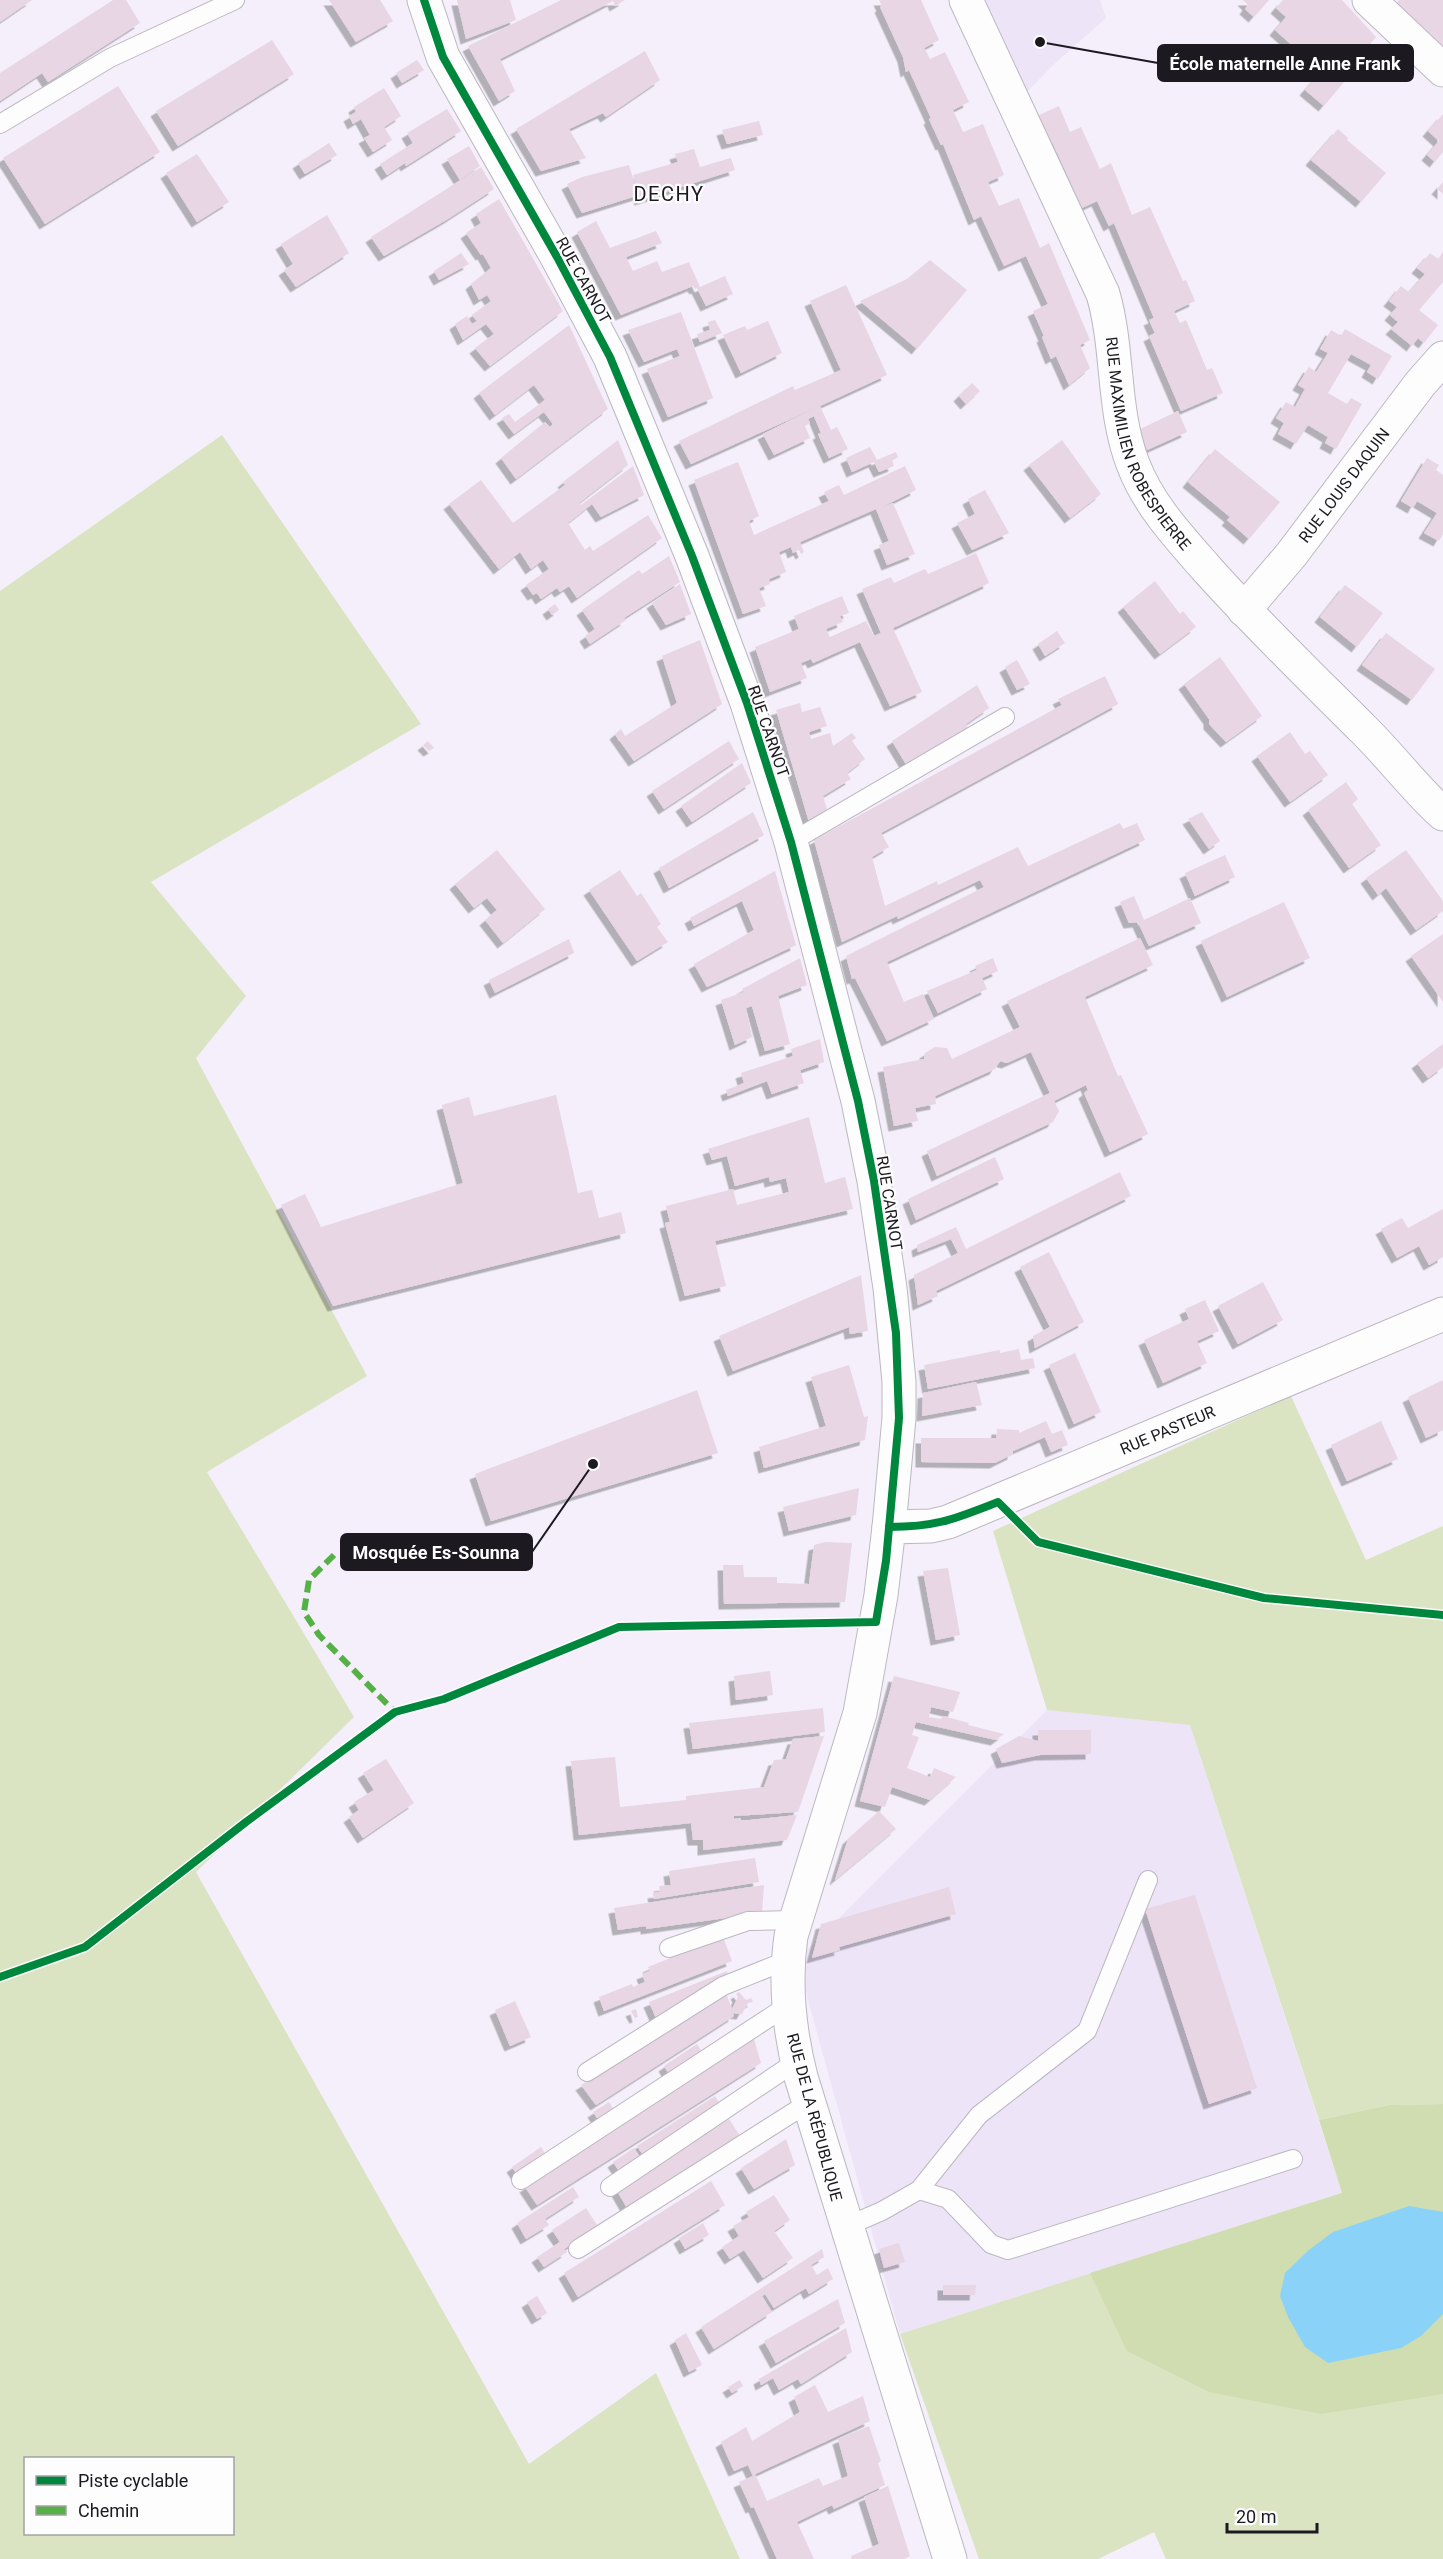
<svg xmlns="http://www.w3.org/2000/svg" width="1443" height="2559" font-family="Roboto,sans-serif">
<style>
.built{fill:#ede4f7}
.green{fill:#dae4c2;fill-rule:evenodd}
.forest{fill:#d0ddb1}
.water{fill:#8ad2f7}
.building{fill:#e8d6e5;filter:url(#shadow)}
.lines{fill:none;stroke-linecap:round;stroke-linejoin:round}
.service-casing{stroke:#bbb8c0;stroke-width:20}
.minor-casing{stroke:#bbb8c0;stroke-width:35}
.tertiary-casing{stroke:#bbb8c0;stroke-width:35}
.service{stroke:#fdfdfe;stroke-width:18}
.minor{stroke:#fdfdfe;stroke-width:33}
.tertiary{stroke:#fdfdfe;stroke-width:33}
.quiet{stroke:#55b145;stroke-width:6;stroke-dasharray:12 6;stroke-linecap:butt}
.cycleway-casing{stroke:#fdfdfd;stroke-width:11}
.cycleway{stroke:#00873e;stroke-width:8}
.labels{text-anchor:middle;stroke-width:4.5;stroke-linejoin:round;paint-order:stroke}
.street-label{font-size:16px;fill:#1c1920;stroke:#fdfdfd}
.quarter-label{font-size:20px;letter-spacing:1.5px;fill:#1c1920;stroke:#fdfdfd}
.leader{fill:none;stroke:#1c1920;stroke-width:2}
.callout-dot{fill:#1c1920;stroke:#fdfdfd;stroke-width:2}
.callout{fill:#1c1920;stroke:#1c1920;stroke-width:2}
.callout-label{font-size:18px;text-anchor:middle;font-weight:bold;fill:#fff}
</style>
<defs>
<filter id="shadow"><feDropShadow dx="-5.5" dy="5.5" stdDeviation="0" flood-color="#0004"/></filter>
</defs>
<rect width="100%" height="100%" fill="#f4effa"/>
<g class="built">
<path d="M980,0H1100L1106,18L1052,66L1025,94Z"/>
<path d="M1047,1710L1190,1725L1342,2193L900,2334L797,1960Z"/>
</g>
<g class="green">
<path d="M222,435L421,724L151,882L246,996L196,1058L367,1376L207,1472L354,1717L196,1872L529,2464L656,2373L740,2559H0V591ZM26,2458H232V2534H26Z"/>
<path d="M1291,1396L1366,1560L1443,1526V2104L1389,2105L1319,2120L1190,1725L1047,1710L993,1531Z"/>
<path d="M1342,2193L1443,2291V2559H1166L1154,2532L1098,2559H979L900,2334Z"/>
</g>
<path class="forest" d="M1443,2104V2394L1321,2414L1209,2392L1127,2351L1090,2273L1342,2193L1319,2120L1389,2105Z"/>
<path class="water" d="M1409,2206L1443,2212V2314L1421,2336L1401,2348L1328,2363L1305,2347L1288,2317L1280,2296L1285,2273L1309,2250L1333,2232Z"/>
<g class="building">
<path d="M0,0H32L0,22Z"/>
<path d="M113,0H126L140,23L48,82L42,73L0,101V73Z"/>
<path d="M329,0H380L393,21L356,42Z"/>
<path d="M457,0H510L516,20L466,39Z"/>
<path d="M561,0H625L615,6L613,1L500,59L515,91L499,101L468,46Z"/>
<path d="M879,0H921L939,40L924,48L927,53L930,59L945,52L969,102L953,110L963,132L983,124L1004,175L988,182L999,206L1019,198L1040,248L1049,243L1090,340L1080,345L1090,368L1069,385L1056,356L1051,359L1042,337L1044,336L1033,311L1048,304L1026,256L1004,266L981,216L974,220L943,144L941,145L929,119L931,118L909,70L906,72L903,57L880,7L882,6Z"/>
<path d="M1243,0H1269L1254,17L1245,9L1248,5Z"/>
<path d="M1283,0H1342L1376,37L1356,61L1359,64L1324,106L1305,90L1339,51L1334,46L1322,60L1316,54L1305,66L1299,61L1303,55L1275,30L1286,17L1276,8Z"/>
<path d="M1399,0H1443V49L1394,6Z"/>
<path d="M272,40L294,74L178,146L156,111Z"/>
<path d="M645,51L660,80L606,117L603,113L569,129L586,158L541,171L516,129Z"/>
<path d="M417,60L424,70L402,83L396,73Z"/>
<path d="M118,86L160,152L45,224L3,158Z"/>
<path d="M384,88L401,116L384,127L392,140L373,152L364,138L370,135L361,119L353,124L349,116L356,112L354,107Z"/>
<path d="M1059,106L1070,132L1081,127L1100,169L1111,163L1132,215L1150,207L1183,281L1186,280L1195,301L1174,311L1180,323L1186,320L1207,370L1212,368L1223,393L1181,411L1149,336L1155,333L1149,320L1154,318L1114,223L1109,226L1097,201L1082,208L1052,142L1047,144L1035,117Z"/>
<path d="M447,109L461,131L406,166L405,163L387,175L380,164L413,143L407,133Z"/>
<path d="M1443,114V152L1435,162L1427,155L1439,141L1428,131Z"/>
<path d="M759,121L763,135L727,144L722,130Z"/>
<path d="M1338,129L1348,138L1347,140L1386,173L1361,202L1311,160Z"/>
<path d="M329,143L337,155L305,174L298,163Z"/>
<path d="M469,146L480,166L460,180L447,159Z"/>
<path d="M694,149L700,167L731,158L735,170L640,200L639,195L582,213L567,184L582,177L629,165L637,191L633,175L678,162L675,154Z"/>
<path d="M197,154L229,202L197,222L166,173Z"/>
<path d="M481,167L494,189L448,219L384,256L371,237Z"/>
<path d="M1443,182V194L1437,189Z"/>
<path d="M499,199L563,311L490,366L475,348L494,334L486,324L463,340L455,324L467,316L472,324L477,321L472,315L491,301L487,295L479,300L471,284L491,268L483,254L481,255L466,233L481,223L476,214Z"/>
<path d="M327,215L349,253L296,287L284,270L293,264L281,244Z"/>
<path d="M596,221L610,248L656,231L662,243L626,257L633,271L657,261L662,272L689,262L700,287L725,276L733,294L706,306L697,288L695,289L693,286L621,315L577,232Z"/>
<path d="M1443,252V282L1419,310L1438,325L1424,343L1418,338L1412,346L1391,329L1398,322L1390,315L1397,307L1389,301L1401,286L1409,292L1425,274L1417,268L1430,253L1438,259Z"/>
<path d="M461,253L469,264L439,280L434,271Z"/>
<path d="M930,260L967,290L917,349L860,301L907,279Z"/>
<path d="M846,285L887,375L820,406L831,430L837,427L848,449L829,458L818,434L821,433L814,416L808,419L810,423L805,426L810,438L774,455L763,434L815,408L691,464L679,441L793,386L795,390L841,370L810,301Z"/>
<path d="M681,312L713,398L668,417L647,369L680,356L677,349L644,362L628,330Z"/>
<path d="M715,320L722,333L700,342L697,334L710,330L708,322Z"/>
<path d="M768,321L782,353L741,373L723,335L745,326L747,330Z"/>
<path d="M569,325L608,409L516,479L501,458L545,422L550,427L553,424L544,412L514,434L502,418L509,414L515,422L545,400L534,385L495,415L479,393Z"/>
<path d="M1345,329L1392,356L1378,379L1367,372L1371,365L1351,354L1328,393L1347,404L1351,398L1362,404L1336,449L1325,443L1328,437L1308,425L1296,444L1278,434L1284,423L1276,418L1286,402L1295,407L1305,389L1298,385L1309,367L1316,372L1328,353L1320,349L1331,330L1341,336Z"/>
<path d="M972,383L980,391L966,404L959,396Z"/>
<path d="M1178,411L1187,432L1147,450L1138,430Z"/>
<path d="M618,440L628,465L579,503L581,505L633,466L644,495L601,517L592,504L568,523L585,550L590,546L593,551L648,515L662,538L577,598L569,586L560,592L557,588L541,599L537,593L533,595L526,585L549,569L543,560L531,569L520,552L499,569L449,504L481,480L513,523L565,485L563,482Z"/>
<path d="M1062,440L1101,494L1070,518L1029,465Z"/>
<path d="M870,447L877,460L896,452L898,457L892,461L894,466L879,472L874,462L852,472L846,458Z"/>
<path d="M1215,449L1280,502L1249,539L1227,520L1230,517L1188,482Z"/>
<path d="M1427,458L1439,465L1436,470L1443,475V534L1439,541L1424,533L1437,513L1417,501L1413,508L1401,501Z"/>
<path d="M738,462L759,516L749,521L754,535L829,501L824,492L839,485L844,495L905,466L916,490L882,507L893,503L915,554L887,565L879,545L889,541L876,509L800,542L804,552L801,554L799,550L793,553L791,547L779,552L786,572L769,579L770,584L759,588L766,606L743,614L694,480Z"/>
<path d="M985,490L1009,533L972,550L957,523L975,514L968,499Z"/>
<path d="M976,553L989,583L893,628L922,692L890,706L860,642L813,663L811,659L801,663L807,678L770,692L755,647L799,629L794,616L842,596L849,613L840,616L843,622L826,629L830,637L866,621L874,636L881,633L862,589L891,577L894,583L925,569L928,574Z"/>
<path d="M669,556L680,582L624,618L626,620L590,644L585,636L595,629L582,610L639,570L642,574Z"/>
<path d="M1155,581L1180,614L1183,611L1196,627L1160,654L1123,607Z"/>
<path d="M680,584L691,614L666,625L652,603Z"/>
<path d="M1345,585L1383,613L1357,647L1320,617Z"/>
<path d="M555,604L559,610L552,615L548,609Z"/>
<path d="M1057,631L1065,643L1045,656L1038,644Z"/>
<path d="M1386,633L1435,669L1412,700L1362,665Z"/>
<path d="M700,640L722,704L634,761L615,734L621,729L625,736L677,703L662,656Z"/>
<path d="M1220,657L1262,716L1226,742L1209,724V719L1184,684Z"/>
<path d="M1017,660L1030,684L1017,690L1005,667Z"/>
<path d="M1105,676L1118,704L881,833L889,847L872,857L885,906L937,881L938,885L1018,847L1028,866L1120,823L1123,829L1137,823L1145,840L887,962L904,1002L923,994L934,1019L887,1041L855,978L852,979L846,956L984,887L980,880L898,919L897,916L842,942L814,840L1062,705L1058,699Z"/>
<path d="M977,685L989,708L966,724L968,728L907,766L892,741Z"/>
<path d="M800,703L802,712L820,707L827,726L809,732L811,739L830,733L833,746L852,733L856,738L852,741L865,759L847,773L851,779L823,796L829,816L809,822L776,710Z"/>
<path d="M1290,732L1305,754L1310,751L1328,775L1290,802L1257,756Z"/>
<path d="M428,741L434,748L429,751L423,745Z"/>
<path d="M729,741L739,759L664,809L652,791Z"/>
<path d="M742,763L751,783L692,822L681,806Z"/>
<path d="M1346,782L1358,799L1352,804L1381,845L1349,868L1308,810Z"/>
<path d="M753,812L764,835L669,888L659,868Z"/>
<path d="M1202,812L1220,841L1209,849L1188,819Z"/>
<path d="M497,850L545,909L503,943L485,920L497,910L487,898L474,908L455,884Z"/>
<path d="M1406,850L1443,901V911L1416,930L1386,888L1378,895L1366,878Z"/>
<path d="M1225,855L1235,877L1195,896L1185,873Z"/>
<path d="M620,870L637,896L641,893L661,924L657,927L668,942L637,961L589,890Z"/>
<path d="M775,871L796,945L707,987L694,964L754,930L742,901L694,926L690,918Z"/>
<path d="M1134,896L1144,920L1190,898L1201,923L1149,946L1138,922L1129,923L1120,902Z"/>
<path d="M1284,902L1310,958L1227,997L1201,941Z"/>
<path d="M1443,934V1002L1411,956Z"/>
<path d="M1140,938L1153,965L1085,997L1118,1076L1121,1075L1148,1134L1110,1152L1084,1093L1088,1090L1086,1085L1054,1101L1059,1111L1053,1122L937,1176L927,1151L1050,1093L1031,1052L1007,1063L1000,1061L995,1069L935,1096L936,1104L915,1108L918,1121L894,1126L883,1067L924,1059L925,1053L935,1047L947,1048L952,1059L1020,1027L1007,1001Z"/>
<path d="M569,939L574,953L495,993L489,980Z"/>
<path d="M800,958L807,985L778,996L790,1044L765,1051L752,1006L746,1008L752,1037L735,1045L721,1000L744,992L742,989Z"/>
<path d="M993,958L998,971L982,978L987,989L938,1013L927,991L977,970L975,966Z"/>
<path d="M820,1039L824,1062L800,1070L804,1083L772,1094L767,1081L728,1096L726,1090L744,1083L741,1073L793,1056L791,1049Z"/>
<path d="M1443,1044V1067L1428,1078L1417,1063Z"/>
<path d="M556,1095L578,1193L592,1190L599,1218L621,1212L626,1233L333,1306L281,1205L305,1194L321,1227L463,1183L442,1105L469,1097L474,1116Z"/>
<path d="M809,1117L825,1183L845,1177L853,1209L715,1241L726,1286L685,1296L665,1223L670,1222L666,1206L733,1189L737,1205L789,1192L786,1178L770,1182L769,1177L735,1186L727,1156L712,1160L708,1149Z"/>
<path d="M995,1157L1004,1179L916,1220L908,1199Z"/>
<path d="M1120,1172L1131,1196L936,1291L938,1296L918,1305L914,1275L958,1253L951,1239L918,1252L917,1245L956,1227L966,1249Z"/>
<path d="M1443,1209V1257L1429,1265L1419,1246L1397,1258L1381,1229L1402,1218L1408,1228Z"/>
<path d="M1049,1252L1084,1322L1035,1348L1033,1336L1050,1327L1020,1267Z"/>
<path d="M861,1275L868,1331L850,1334L849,1327L733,1371L719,1336Z"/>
<path d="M1263,1282L1283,1320L1238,1344L1218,1306Z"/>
<path d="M1205,1300L1219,1331L1197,1341L1207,1363L1163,1383L1144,1340L1189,1319L1185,1309Z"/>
<path d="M1019,1349L1021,1360L1033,1358L1035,1368L928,1389L924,1365L1000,1350V1353Z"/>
<path d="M1075,1353L1101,1412L1074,1424L1049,1365Z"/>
<path d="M849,1365L864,1417L868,1416L865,1440L764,1468L759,1447L826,1426L811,1377Z"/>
<path d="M1443,1380V1430L1426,1438L1408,1397Z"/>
<path d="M976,1382L982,1405L922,1416L923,1393Z"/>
<path d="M697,1390L718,1453L491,1521L475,1474Z"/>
<path d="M1046,1421L1052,1434L1062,1430L1068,1445L1051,1452L1045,1437L1013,1451V1454L995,1463L921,1462V1438H996L997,1429L1019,1430V1433Z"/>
<path d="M1381,1421L1398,1459L1347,1481L1331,1445Z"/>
<path d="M859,1488L856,1515L789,1531L783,1507Z"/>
<path d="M825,1542L852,1543L845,1602L724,1604L723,1565H743L744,1577H777V1583L809,1584L814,1545Z"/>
<path d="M948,1568L960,1635L936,1640L923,1571Z"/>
<path d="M770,1671L773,1695L736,1700L734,1676Z"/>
<path d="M894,1676L960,1692L953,1712L931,1707L929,1717L941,1719L943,1716L969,1723L968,1725L1004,1734L996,1740L916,1722L912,1735L919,1737L907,1768L930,1777L934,1768L956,1777L930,1800L892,1787L885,1807L860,1801Z"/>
<path d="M823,1708L825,1732L693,1749L689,1723Z"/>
<path d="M1038,1730H1091V1754L1040,1755L1002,1763L996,1749L1019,1736L1038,1741Z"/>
<path d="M824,1736L798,1812L734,1816V1819L741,1818V1821L797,1815L787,1840L703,1850V1840H693L691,1823L579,1835L571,1761L615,1757L620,1807L686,1800V1796L764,1787L774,1760L786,1759L793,1739Z"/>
<path d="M386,1759L414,1803L363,1838L349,1817L359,1810L354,1802L374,1790L363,1773Z"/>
<path d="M879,1811L896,1829L835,1880L848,1839Z"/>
<path d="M755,1858L759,1882L654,1899L653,1893L660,1892L659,1886L671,1885L669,1871Z"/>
<path d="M764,1885L762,1913L646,1929V1926L618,1930L614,1908Z"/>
<path d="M949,1887L956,1914L839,1947L840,1950L812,1958L821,1924Z"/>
<path d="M1195,1895L1257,2088L1209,2104L1145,1909Z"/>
<path d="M723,1937L732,1961L604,2011L599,1997L632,1984L633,1987L645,1982L642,1974L650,1971L648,1967Z"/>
<path d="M727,1971L728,1977L656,2018L649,2002Z"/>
<path d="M739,1992L746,2000L751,1998L753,2002L748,2003L742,2014L733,2013L734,2016L596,2105L581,2085L726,1993L732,2009L738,1997L736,1994Z"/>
<path d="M515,2001L531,2037L510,2046L495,2010Z"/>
<path d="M636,2009L638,2017L635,2018L631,2011Z"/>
<path d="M754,2039L761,2063L537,2205L525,2187Z"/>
<path d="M697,2044L702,2052L669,2074L664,2066Z"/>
<path d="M715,2096L721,2106L643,2155L637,2146Z"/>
<path d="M609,2102L614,2110L599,2121L593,2112Z"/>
<path d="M729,2119L742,2139L627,2208L616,2189Z"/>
<path d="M786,2139L795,2165L754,2189L741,2168Z"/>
<path d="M541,2147L547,2157L518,2176L512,2167Z"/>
<path d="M634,2148L640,2157L619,2171L613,2162Z"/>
<path d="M711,2181L725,2205L578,2297L564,2273Z"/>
<path d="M573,2187L579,2197L545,2219L549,2225L526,2239L517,2223Z"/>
<path d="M774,2195L790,2220L774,2231L793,2258L763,2278L744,2250L730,2259L722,2247L739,2236L733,2226L749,2217L746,2212Z"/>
<path d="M586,2208L599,2228L564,2249L567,2252L544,2267L537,2257L560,2242L552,2230Z"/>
<path d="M703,2223L709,2235L685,2249L679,2238Z"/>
<path d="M899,2243L905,2262L884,2268L879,2249Z"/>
<path d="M822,2249L824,2257L811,2265L817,2275L828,2268L833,2279L809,2294L806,2288L774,2308L765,2294L762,2296L772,2312L714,2349L701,2327Z"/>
<path d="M943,2285H976L975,2295H943Z"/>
<path d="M537,2296L547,2313L537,2319L527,2302Z"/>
<path d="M838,2299L845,2323L776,2363L764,2341Z"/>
<path d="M846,2328L852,2352L801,2384L798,2379L779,2390L773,2378L761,2385L759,2379Z"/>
<path d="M686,2333L702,2365L689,2372L675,2340Z"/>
<path d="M740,2380L743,2386L732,2393L728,2387Z"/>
<path d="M815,2385L828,2412L863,2396L870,2421L755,2474L767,2501L819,2478L823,2486L848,2476L838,2439L869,2426L881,2461L878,2463L885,2485L834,2509L832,2505L797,2522L814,2559H777L754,2507L751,2508L739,2482L753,2476L748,2465L734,2471L721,2442L746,2427L752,2441L800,2412L794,2397Z"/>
<path d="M888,2486L910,2556L904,2559H852L851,2556L879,2544L864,2497Z"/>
</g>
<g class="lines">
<defs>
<g id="service">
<path d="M0,124L110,58L235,0"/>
<path d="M791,842L1005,717"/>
<path d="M669,1948L748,1921L795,1920"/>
<path d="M587,2072L723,1986L788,1960"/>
<path d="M521,2180L787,2006"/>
<path d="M610,2187L797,2061"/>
<path d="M919,2190L948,2199L991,2244L1008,2250L1293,2159"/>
<path d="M845,2227L882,2211L919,2190L979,2115L1087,2031L1148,1880"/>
<path d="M578,2249L808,2103"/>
</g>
<g id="minor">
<path d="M424,0L443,57L557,257L610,357L692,556L747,703L791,842L858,1101L874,1181L890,1288L899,1382V1418L889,1527"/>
<path id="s1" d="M966,0L1103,294C1119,349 1112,410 1133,464C1148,504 1178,536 1206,568C1255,623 1309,675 1362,728C1390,755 1414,788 1443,814"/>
<path d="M1369,0L1443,70"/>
<path id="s2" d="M1244,610L1291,555L1420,384L1443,358"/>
</g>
<g id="tertiary">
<path id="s3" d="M950,2559L801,2077C789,2030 784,1985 791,1936L860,1713L881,1595L889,1527L931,1526L948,1522L1443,1314"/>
</g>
</defs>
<use href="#service" class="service-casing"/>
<use href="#minor" class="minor-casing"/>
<use href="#tertiary" class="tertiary-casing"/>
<use href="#service" class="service"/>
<use href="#minor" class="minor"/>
<use href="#tertiary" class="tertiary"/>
<path class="quiet" d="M334,1555L309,1580L304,1612L319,1635L395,1712"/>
<defs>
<g id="cycleway">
<path d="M889,1527C937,1527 954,1519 998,1502L1038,1542L1264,1598L1443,1615"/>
<path d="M0,1977L85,1947L246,1822L395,1712L444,1699L619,1627L876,1622L886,1561L899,1418L896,1333L874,1181L858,1101L791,842L747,703L692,556L610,357L557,257L443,57L424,0"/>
</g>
</defs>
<use href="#cycleway" class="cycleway-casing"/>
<use href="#cycleway" class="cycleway"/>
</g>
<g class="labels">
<g class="street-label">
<text transform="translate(584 280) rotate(61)" y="6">RUE CARNOT</text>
<text dy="6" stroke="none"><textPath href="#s1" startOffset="483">RUE MAXIMILIEN ROBESPIERRE</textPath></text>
<text dy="6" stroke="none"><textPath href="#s2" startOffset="160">RUE LOUIS DAQUIN</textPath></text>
<text transform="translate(769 731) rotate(71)" y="6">RUE CARNOT</text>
<text transform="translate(890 1203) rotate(81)" y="6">RUE CARNOT</text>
<text dy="6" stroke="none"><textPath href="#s3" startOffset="1366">RUE PASTEUR</textPath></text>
<text transform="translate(815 2117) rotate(75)" y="6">RUE DE LA RÉPUBLIQUE</text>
</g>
<g class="quarter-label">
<text x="669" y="201">DECHY</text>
</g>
</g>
<path class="leader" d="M1040 42L1158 63M593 1464L532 1552"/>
<g class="callout-dot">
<circle cx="1040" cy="42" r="6"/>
<circle cx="593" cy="1464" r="6"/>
</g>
<g class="callout">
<rect x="1158" y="45" width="255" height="36" rx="6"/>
<rect x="341" y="1534" width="191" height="36" rx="6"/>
</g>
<g class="callout-label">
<text x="1285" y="70">École maternelle Anne Frank</text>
<text x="436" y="1559">Mosquée Es-Sounna</text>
</g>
<rect x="24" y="2457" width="210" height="78" fill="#fdfdfd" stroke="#a3a2a5" stroke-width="1.5"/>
<rect x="36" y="2476" width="30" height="9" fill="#00873e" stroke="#a3a2a5" stroke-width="1.5"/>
<text x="78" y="2487" font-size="18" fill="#1c1920">Piste cyclable</text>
<rect x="36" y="2506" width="30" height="9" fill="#55b145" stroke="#a3a2a5" stroke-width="1.5"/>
<text x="78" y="2517" font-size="18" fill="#1c1920">Chemin</text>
<path d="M1227 2523v9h90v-9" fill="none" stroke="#1c1920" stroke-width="3"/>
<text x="1236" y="2523" font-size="18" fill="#1c1920" stroke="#fdfdfd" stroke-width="4.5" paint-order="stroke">20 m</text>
</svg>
